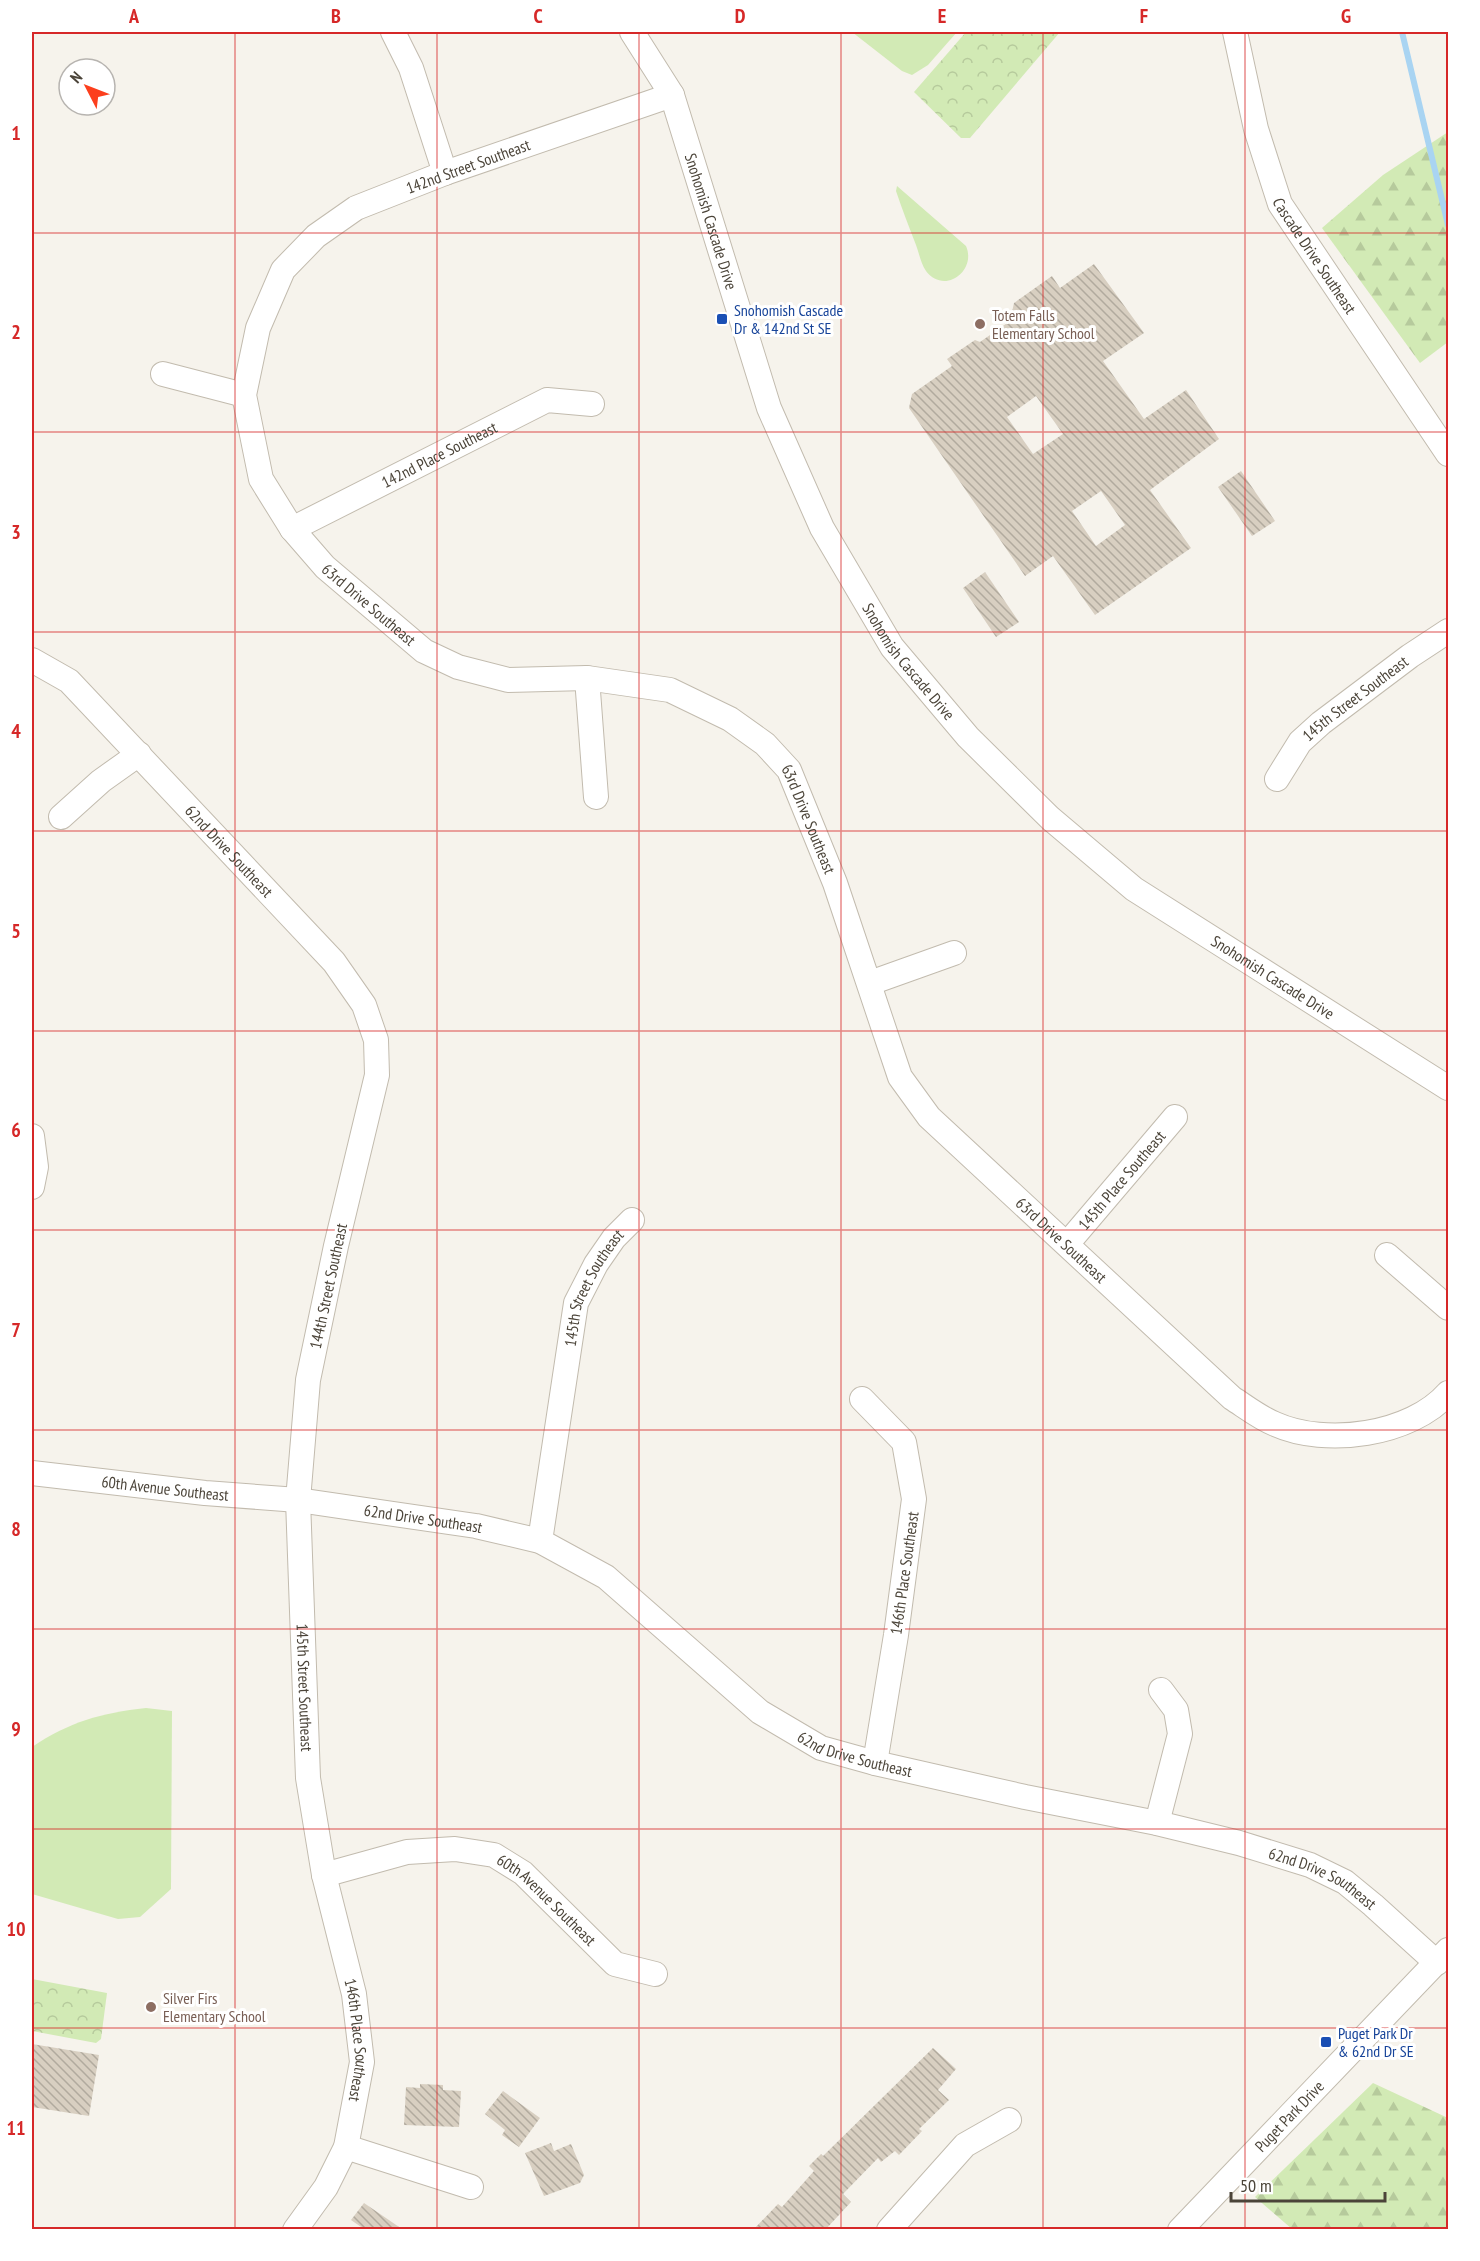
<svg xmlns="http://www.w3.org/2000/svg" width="1480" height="2261" font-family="'PT Sans Narrow',sans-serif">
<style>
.grass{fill:#d2eab5}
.forest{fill:url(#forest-firs)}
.park{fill:url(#park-crowns)}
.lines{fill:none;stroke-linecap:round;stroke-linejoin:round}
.stream{stroke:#a9d4f2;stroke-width:6}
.building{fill:url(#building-back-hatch);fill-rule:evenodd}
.minor-casing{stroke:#c2bbae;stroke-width:26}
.minor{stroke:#fff;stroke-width:24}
.grid{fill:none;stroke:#d62828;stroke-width:1.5;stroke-opacity:0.55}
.transit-dot{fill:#1a4fb4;stroke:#fff;stroke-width:2}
.education-dot{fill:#8d6e63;stroke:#fff;stroke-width:2}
.labels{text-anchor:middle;stroke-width:6;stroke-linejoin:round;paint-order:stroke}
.street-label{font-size:16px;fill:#4b4439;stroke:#fff}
.transit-label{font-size:16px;fill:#164399;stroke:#fff;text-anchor:start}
.education-label{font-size:16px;fill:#785e54;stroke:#fff;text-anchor:start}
.neatline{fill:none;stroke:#d62828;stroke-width:2}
.grid-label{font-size:20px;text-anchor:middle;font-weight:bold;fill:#d62828}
</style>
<defs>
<pattern id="forest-firs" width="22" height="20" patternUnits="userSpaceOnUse" patternTransform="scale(1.5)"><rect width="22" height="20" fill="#d2eab5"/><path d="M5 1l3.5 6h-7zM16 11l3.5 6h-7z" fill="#b6ca9c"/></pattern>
<pattern id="park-crowns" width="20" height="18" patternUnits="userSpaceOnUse" patternTransform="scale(1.5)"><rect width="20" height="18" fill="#d2eab5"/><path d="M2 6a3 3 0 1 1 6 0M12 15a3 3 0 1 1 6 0" fill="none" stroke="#b6ca9c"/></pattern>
<pattern id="building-back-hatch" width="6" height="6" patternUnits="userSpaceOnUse" patternTransform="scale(1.5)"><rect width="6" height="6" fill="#d8cfc1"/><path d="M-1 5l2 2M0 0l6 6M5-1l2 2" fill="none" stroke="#b1aa9e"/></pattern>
</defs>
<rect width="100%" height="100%" fill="#f6f3ec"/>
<g class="grass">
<path d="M852,32H957L928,65L912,75L902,71Z"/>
<path d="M897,186L966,246C977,271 944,295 926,271C921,264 919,253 916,245C909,227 902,209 896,191Z"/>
<path d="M146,1708L172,1711L171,1889L140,1917L118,1919L32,1894V1747C69,1722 101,1713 146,1708Z"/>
</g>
<g class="forest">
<path d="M1448,132V342L1420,363L1322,228L1383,175Z"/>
<path d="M1373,2083L1448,2118V2229H1292L1255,2197Z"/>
</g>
<g class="park">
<path d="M966,32H1060L970,138H961L914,92Z"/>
<path d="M32,1979L107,1993L101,2039L96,2043L32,2031Z"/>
</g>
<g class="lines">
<path class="stream" d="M1402,32L1448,225"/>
</g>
<g class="building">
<path d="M1094,264L1144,333L1103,361L1144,419L1186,390L1219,439L1150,490L1191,548L1095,615L1053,556L1025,576L909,408L912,394L952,366L947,359L975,340L980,342L1010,321L1014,303L1052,276L1060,288ZM1036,396L1063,434L1033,454L1007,417ZM1101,491L1125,525L1096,546L1072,511Z"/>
<path d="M1241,471L1275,521L1252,536L1218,487Z"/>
<path d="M985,572L1019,622L996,637L963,588Z"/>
<path d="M32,2044L99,2055L89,2116L32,2107Z"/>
<path d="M933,2048L956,2069L938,2090L949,2100L919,2129L922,2131L899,2155L895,2151L881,2162L878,2158L843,2194L851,2202L826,2229H754L778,2204L782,2207L814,2171L809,2166L821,2154L823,2156Z"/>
<path d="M420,2084L443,2085V2090L461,2091L459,2127L404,2125L406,2087L420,2088Z"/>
<path d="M503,2091L540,2118L519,2147L502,2135L505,2130L485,2114Z"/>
<path d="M551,2143L554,2151L571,2144L584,2175L580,2183L544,2196L525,2153Z"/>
<path d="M364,2203L402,2229H364L351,2220Z"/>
</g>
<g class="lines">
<defs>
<g id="minor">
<path d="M393,32L411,68L445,173"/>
<path id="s1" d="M632,32L672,95L769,408L822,528L892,647L968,737L1050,818L1134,889L1448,1088"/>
<path id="s2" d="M1235,32L1256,129L1280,204L1448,454"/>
<path id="s3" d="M672,95L445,173L356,208L316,236L283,270L258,328L244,395L261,479L292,529L325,567L424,651L458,667L508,680L587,678L670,690L730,719L765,744L789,770L835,883L900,1077L929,1117L1232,1398C1246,1407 1260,1418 1275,1424C1326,1447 1411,1435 1448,1393"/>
<path d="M163,374L244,395"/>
<path id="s4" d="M292,529L547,400L592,404"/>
<path id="s5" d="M32,660L69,681L334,962L364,1005L376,1040L377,1075L336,1246L308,1380L298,1500L308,1778L324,1875L354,1994L362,2062L346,2147L326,2187L295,2230"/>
<path d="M587,678L596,797"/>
<path id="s6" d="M1277,779L1300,742L1321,723L1410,656L1448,631"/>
<path d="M61,817L101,781L139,754"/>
<path d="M870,983L954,953"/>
<path d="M32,1136L36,1167L32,1187"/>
<path id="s7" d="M1067,1244L1175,1117"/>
<path d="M1387,1255L1448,1308"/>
<path d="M862,1399L904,1442L914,1499L896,1635L875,1763"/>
<path id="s8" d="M32,1473L205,1493L298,1500L476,1526L540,1541L606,1577L760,1712L821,1748L875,1763L1025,1797L1157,1823L1239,1843L1310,1865L1345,1882L1373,1905L1437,1963"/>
<path id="s9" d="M540,1541L576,1303L596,1264L614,1238L632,1220"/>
<path d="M1157,1823L1180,1734L1176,1710L1161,1690"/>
<path id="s10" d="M324,1875L407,1852L455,1849L494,1855L523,1873L615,1964L655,1974"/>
<path d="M346,2147L471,2187"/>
<path d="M889,2230L965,2145L1009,2120"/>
<path id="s11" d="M1180,2230L1448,1950"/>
</g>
</defs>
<use href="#minor" class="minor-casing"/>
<use href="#minor" class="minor"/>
</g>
<path class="grid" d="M235,32V2230M437,32V2230M639,32V2230M841,32V2230M1043,32V2230M1245,32V2230M32,233H1448M32,432H1448M32,632H1448M32,831H1448M32,1031H1448M32,1230H1448M32,1430H1448M32,1629H1448M32,1829H1448M32,2028H1448"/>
<g class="transit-dot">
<rect x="716" y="313" width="12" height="12" rx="3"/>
<rect x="1320" y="2036" width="12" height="12" rx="3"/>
</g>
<g class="education-dot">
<circle cx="980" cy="324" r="6"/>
<circle cx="151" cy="2007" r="6"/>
</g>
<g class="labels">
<g class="street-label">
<text transform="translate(468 166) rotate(-20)" y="6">142nd Street Southeast</text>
<text dy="6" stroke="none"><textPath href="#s1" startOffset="207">Snohomish Cascade Drive</textPath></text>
<text dy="6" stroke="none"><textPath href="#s2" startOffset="240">Cascade Drive Southeast</textPath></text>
<text dy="6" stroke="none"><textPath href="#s4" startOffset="165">142nd Place Southeast</textPath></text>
<text dy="6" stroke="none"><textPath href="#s3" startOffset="816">63rd Drive Southeast</textPath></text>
<text dy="6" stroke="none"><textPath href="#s1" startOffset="693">Snohomish Cascade Drive</textPath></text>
<text dy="6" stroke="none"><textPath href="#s6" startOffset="114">145th Street Southeast</textPath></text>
<text dy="6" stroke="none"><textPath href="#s3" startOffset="1338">63rd Drive Southeast</textPath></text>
<text dy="6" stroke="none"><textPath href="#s5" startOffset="276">62nd Drive Southeast</textPath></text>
<text dy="6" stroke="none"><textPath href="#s1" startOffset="1179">Snohomish Cascade Drive</textPath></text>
<text dy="6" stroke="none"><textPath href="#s7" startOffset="84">145th Place Southeast</textPath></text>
<text dy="6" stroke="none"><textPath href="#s3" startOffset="1842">63rd Drive Southeast</textPath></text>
<text transform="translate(328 1286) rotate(-78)" y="6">144th Street Southeast</text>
<text dy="6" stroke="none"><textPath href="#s9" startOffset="261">145th Street Southeast</textPath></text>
<text dy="6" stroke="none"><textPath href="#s8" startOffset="134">60th Avenue Southeast</textPath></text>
<text dy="6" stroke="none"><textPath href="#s8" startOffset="394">62nd Drive Southeast</textPath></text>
<text transform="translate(904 1573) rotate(-82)" y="6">146th Place Southeast</text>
<text dy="6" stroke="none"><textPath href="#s5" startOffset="1174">145th Street Southeast</textPath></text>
<text dy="6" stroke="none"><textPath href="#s8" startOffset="898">62nd Drive Southeast</textPath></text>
<text dy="6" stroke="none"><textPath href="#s8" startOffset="1384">62nd Drive Southeast</textPath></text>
<text dy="6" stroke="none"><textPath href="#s10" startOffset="243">60th Avenue Southeast</textPath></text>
<text dy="6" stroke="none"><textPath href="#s5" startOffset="1532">146th Place Southeast</textPath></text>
<text dy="6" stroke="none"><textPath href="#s11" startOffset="158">Puget Park Drive</textPath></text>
</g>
<g class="transit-label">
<text x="734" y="316">Snohomish Cascade<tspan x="734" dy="18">Dr &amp; 142nd St SE</tspan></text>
<text x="1338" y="2039">Puget Park Dr<tspan x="1338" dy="18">&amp; 62nd Dr SE</tspan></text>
</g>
<g class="education-label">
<text x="992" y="321">Totem Falls<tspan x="992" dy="18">Elementary School</tspan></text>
<text x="163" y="2004">Silver Firs<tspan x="163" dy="18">Elementary School</tspan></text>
</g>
</g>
<rect width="1480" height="2261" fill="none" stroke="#ffffff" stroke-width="66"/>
<g transform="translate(87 87) rotate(312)"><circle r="28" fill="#ffffff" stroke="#b7b4b0" stroke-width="1.5"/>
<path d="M0-4.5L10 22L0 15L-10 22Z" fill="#fc3f1d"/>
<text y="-9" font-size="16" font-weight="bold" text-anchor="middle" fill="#4b4439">N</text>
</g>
<path d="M1231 2192v9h154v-9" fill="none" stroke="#4b4439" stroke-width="3"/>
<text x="1240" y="2192" font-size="18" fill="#4b4439" stroke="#ffffff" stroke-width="4.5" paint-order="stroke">50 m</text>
<rect x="33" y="33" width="1414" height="2195" class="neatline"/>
<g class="grid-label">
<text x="134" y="23">A</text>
<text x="336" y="23">B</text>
<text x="538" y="23">C</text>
<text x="740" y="23">D</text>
<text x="942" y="23">E</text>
<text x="1144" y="23">F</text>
<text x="1346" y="23">G</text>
<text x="16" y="140">1</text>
<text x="16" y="339">2</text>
<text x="16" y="539">3</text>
<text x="16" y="738">4</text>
<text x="16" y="938">5</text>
<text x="16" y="1137">6</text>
<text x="16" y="1337">7</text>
<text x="16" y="1536">8</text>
<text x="16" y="1736">9</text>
<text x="16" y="1936">10</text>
<text x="16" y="2135">11</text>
</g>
</svg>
